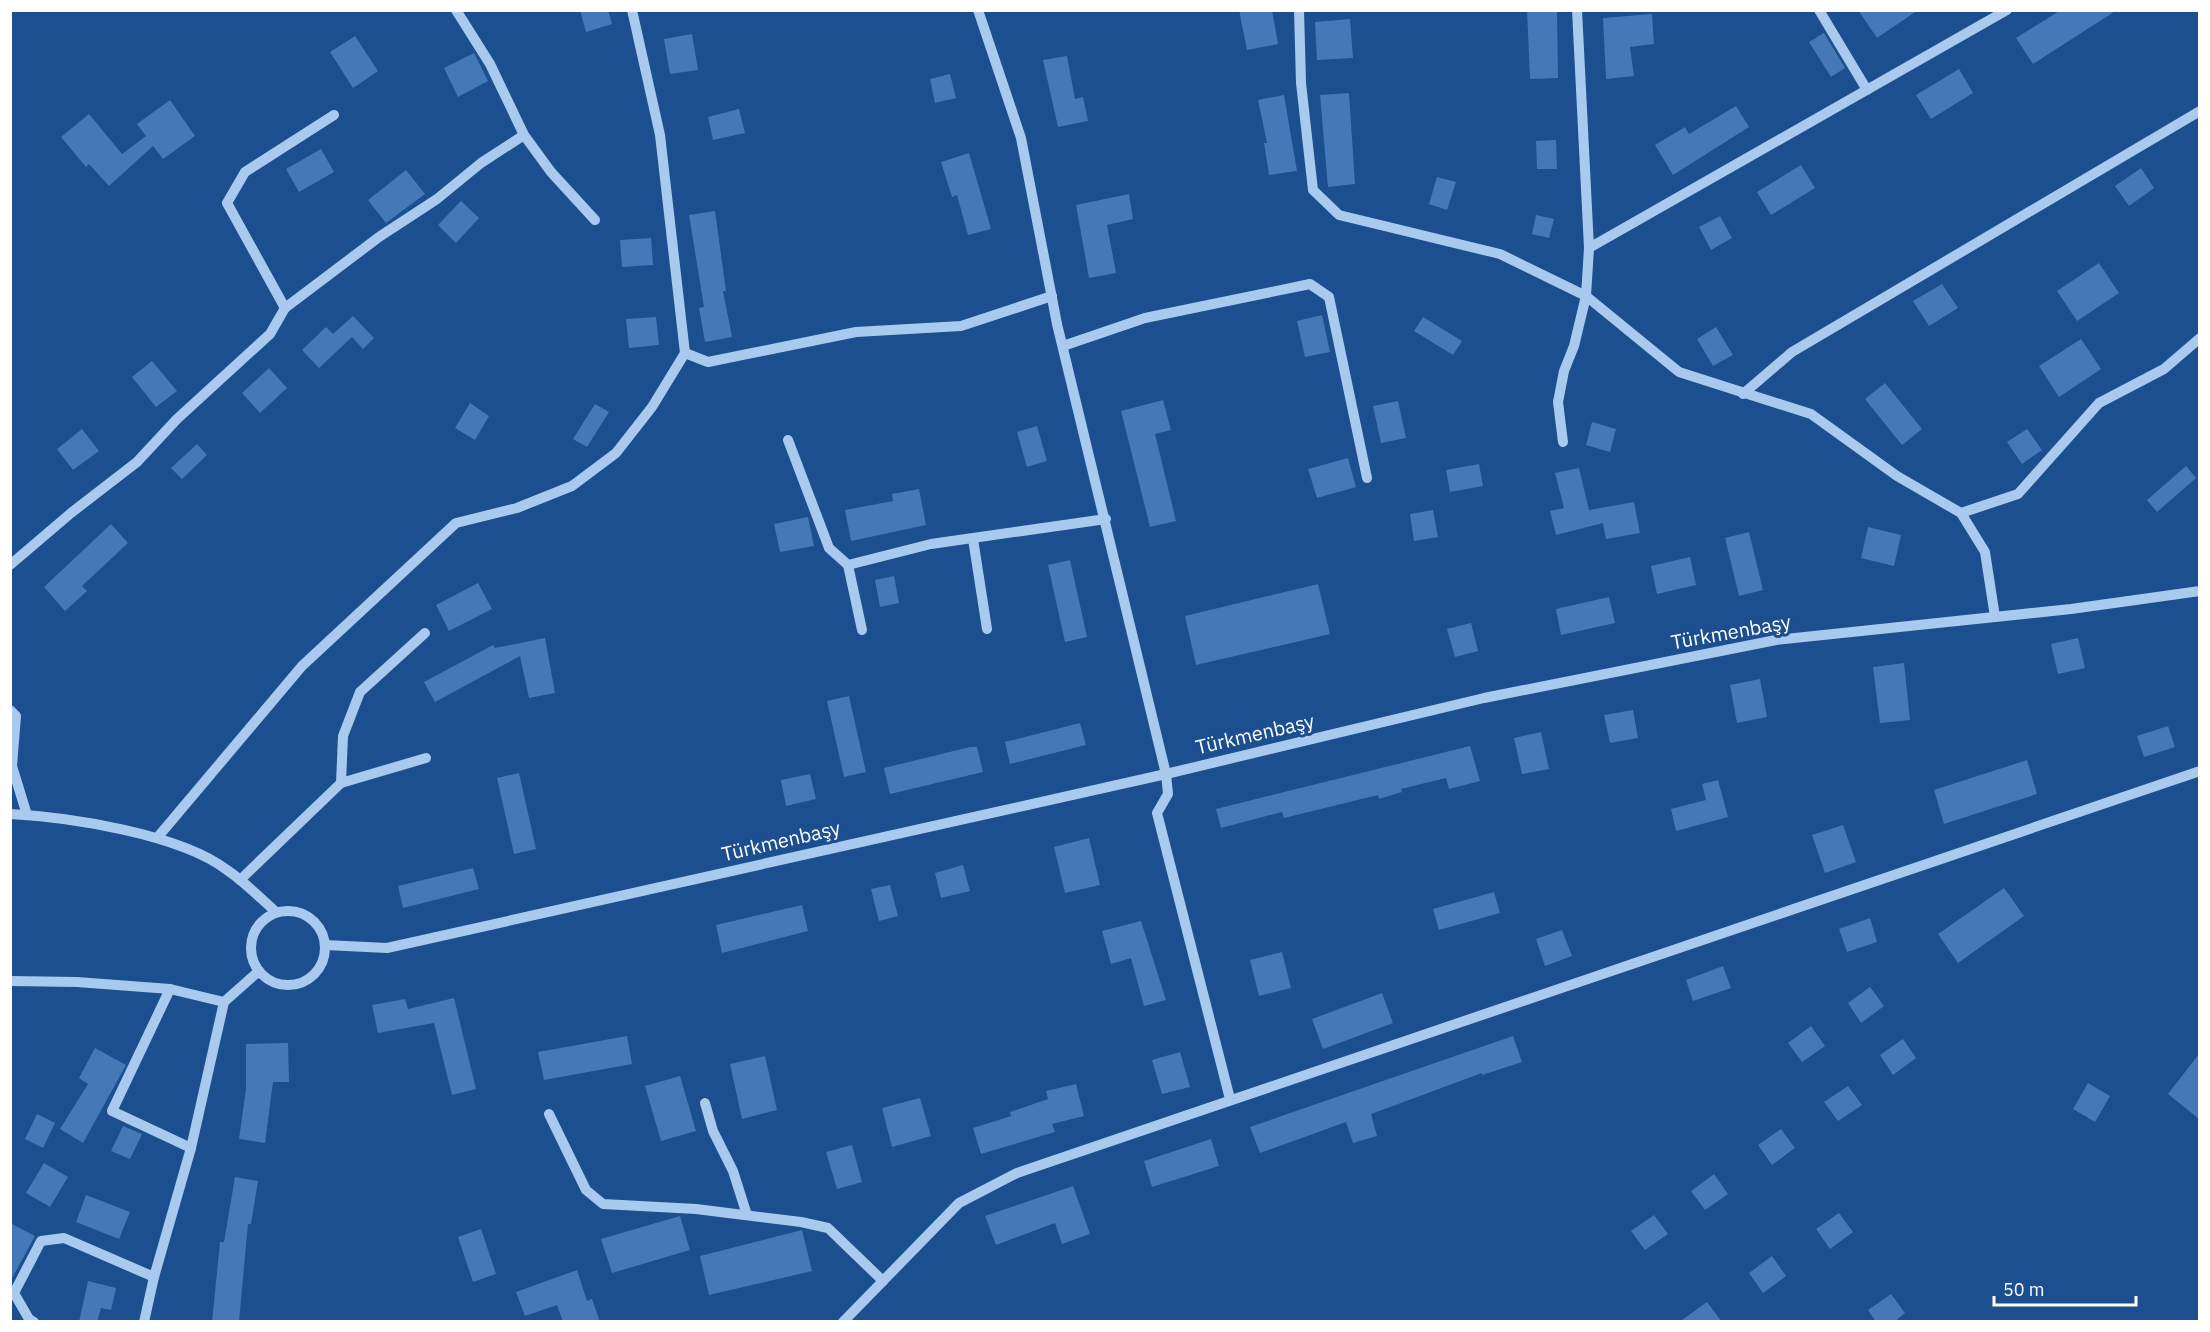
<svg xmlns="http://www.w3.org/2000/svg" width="2210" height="1332" font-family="'IBM Plex Sans',sans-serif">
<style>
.building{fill:#4478b7}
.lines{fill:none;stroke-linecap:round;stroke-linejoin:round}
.minor{stroke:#a9c9ee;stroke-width:10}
.labels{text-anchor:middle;stroke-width:6;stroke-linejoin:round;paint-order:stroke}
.street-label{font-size:20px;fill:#fff;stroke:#1b4f8f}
</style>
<rect width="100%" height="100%" fill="#1b4f8f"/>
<g class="building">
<path d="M580,10H608L612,24L586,32Z"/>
<path d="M1239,10H1272L1278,44L1247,50Z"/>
<path d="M1527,10H1557L1558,78L1530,79Z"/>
<path d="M1858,10H1918L1877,38Z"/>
<path d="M2061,10H2117L2033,64L2016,38Z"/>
<path d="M1652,14L1654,44L1630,47L1634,76L1606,79L1603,18Z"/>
<path d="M1350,19L1353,58L1317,60L1315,22Z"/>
<path d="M1824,33L1845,68L1831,77L1809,42Z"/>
<path d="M692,34L698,70L670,74L664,39Z"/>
<path d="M355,36L378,71L353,88L330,52Z"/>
<path d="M474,53L488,81L458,97L444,68Z"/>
<path d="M1067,56L1075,99L1083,97L1088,121L1058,127L1043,60Z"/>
<path d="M1959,69L1973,93L1931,119L1916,95Z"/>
<path d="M950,74L956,98L935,103L930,79Z"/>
<path d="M1349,93L1355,184L1328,187L1320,95Z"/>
<path d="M1284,95L1297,171L1269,175L1264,143H1267L1258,100Z"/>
<path d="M170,100L195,136L163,159L153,146L109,186L89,164L86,167L61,137L89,114L122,154L146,136L137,124Z"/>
<path d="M1736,106L1749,127L1673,175L1655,145L1685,127L1689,134Z"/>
<path d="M739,109L745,133L713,140L708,117Z"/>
<path d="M1556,140L1557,169H1537L1536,141Z"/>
<path d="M321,149L334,172L299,192L286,169Z"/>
<path d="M969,153L991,229L968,235L957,195L952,197L941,162Z"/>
<path d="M1801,165L1815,188L1771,215L1757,192Z"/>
<path d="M2141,168L2154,188L2129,206L2115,186Z"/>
<path d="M406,170L425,194L386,223L368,200Z"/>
<path d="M1437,177L1456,182L1447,210L1429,204Z"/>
<path d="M1129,194L1133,219L1107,225L1116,273L1089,278L1076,205Z"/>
<path d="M461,201L479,218L456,243L438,225Z"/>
<path d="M715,211L726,291H723L732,337L705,342L699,308L704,307L689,215Z"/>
<path d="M1536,215L1554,219L1549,238L1532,234Z"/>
<path d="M1720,216L1732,238L1711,250L1699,227Z"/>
<path d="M651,238L653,265L622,267L620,240Z"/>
<path d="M2099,263L2119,293L2077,321L2057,291Z"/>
<path d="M1942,284L1958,308L1929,326L1913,301Z"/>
<path d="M1322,315L1330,352L1305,357L1297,321Z"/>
<path d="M353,316L374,338L363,349L352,337L319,368L302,350L326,327L333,334Z"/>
<path d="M656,317L659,345L629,348L626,319Z"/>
<path d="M1423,317L1462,341L1453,355L1414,331Z"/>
<path d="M1716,327L1733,355L1713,366L1697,339Z"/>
<path d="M2081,339L2101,369L2059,397L2039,366Z"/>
<path d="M152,361L177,391L156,407L132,377Z"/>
<path d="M269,368L287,388L260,413L242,393Z"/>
<path d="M1885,383L1922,429L1902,445L1865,399Z"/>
<path d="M1163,400L1171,430L1155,434L1176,521L1150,527L1121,411Z"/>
<path d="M1398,401L1406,438L1381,443L1373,406Z"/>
<path d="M470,403L489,416L475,440L455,428Z"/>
<path d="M595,404L609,412L587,447L573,439Z"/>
<path d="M1592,422L1616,429L1610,452L1586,445Z"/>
<path d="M1037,426L1047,461L1027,467L1017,432Z"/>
<path d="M82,429L99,451L73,470L57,449Z"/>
<path d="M2027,429L2042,450L2022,464L2007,442Z"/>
<path d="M197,444L207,455L182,479L171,468Z"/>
<path d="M1348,458L1356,487L1317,498L1308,469Z"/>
<path d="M1479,464L1483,486L1450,492L1446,470Z"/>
<path d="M2186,466L2196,478L2157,512L2147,500Z"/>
<path d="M1579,468L1589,510L1634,502L1640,533L1606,539L1603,523L1556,535L1550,511L1564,508L1555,473Z"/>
<path d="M919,489L926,525L851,541L845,510L893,501L892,494Z"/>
<path d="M1433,510L1438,537L1414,541L1410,514Z"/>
<path d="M808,517L814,546L780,552L774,524Z"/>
<path d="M111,524L128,543L82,586L87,591L65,611L44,587Z"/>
<path d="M1868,527L1901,535L1894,566L1861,558Z"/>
<path d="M1749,532L1763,590L1739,596L1725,538Z"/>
<path d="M1690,557L1696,585L1657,594L1651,566Z"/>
<path d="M1070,560L1087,637L1065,642L1048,565Z"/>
<path d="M894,576L899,603L880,607L875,580Z"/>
<path d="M478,583L492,609L449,631L436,605Z"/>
<path d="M1318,584L1330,634L1196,665L1185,616Z"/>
<path d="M1609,597L1615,623L1561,635L1556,609Z"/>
<path d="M1471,623L1478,651L1455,657L1447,629Z"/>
<path d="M545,638L555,693L529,698L520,656L435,702L424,682L493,645L495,648Z"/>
<path d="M2078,638L2085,668L2058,674L2051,644Z"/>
<path d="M1904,663L1910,720L1880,723L1873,667Z"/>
<path d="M1760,679L1767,717L1737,723L1730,685Z"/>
<path d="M849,696L866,772L844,777L827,701Z"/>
<path d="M1633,710L1638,738L1610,743L1604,715Z"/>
<path d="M1080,723L1086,745L1010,764L1005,742Z"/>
<path d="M2168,726L2175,747L2144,757L2137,736Z"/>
<path d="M1541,732L1549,769L1522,774L1514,738Z"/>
<path d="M1470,746L1480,781L1449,789L1446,778L1401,789L1402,792L1379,799L1378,795L1284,818L1282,812L1221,828L1216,809Z"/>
<path d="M970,747H977L983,772L890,794L884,768Z"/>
<path d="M2027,760L2037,794L1944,824L1934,790Z"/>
<path d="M519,773L536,849L514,854L497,778Z"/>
<path d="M810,774L816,799L786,806L781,780Z"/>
<path d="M1718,780L1728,817L1676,831L1671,809L1706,800L1702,784Z"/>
<path d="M1843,825L1856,862L1825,873L1812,835Z"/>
<path d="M1089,838L1100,885L1065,893L1054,847Z"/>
<path d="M963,865L970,891L941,898L935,873Z"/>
<path d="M473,868L479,889L403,908L398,886Z"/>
<path d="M890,885L898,916L879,921L871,889Z"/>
<path d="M2004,888L2024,916L1958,963L1938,934Z"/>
<path d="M1494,892L1500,913L1439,930L1433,909Z"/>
<path d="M802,905L808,931L722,953L716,925Z"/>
<path d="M1870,918L1877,942L1847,952L1839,929Z"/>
<path d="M1141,921L1166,1000L1144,1006L1131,958L1111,964L1102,931Z"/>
<path d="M1562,930L1572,956L1545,966L1536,939Z"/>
<path d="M1282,952L1291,988L1259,996L1250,960Z"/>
<path d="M1723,966L1731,988L1693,1001L1686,980Z"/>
<path d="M1870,987L1884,1006L1861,1023L1848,1003Z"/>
<path d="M1382,993L1393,1023L1323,1049L1312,1019Z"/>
<path d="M454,998L476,1089L452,1095L434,1023L378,1033L372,1005L405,999L408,1009Z"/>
<path d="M1811,1026L1825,1046L1802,1062L1788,1043Z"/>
<path d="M627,1036L632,1064L544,1080L538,1052Z"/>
<path d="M1513,1036L1522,1062L1482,1075V1073L1371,1114L1377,1136L1353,1143L1346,1122L1260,1153L1250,1127Z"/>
<path d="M1903,1039L1916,1058L1893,1075L1880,1055Z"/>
<path d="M288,1043L289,1082H273L265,1143L239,1139L246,1089V1044Z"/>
<path d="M95,1048L126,1065L83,1143L60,1129L88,1084L79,1078Z"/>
<path d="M1180,1052L1190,1087L1162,1094L1152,1060Z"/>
<path d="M2199,1054V1119L2168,1094Z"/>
<path d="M765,1056L777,1110L742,1119L730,1064Z"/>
<path d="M680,1076L696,1131L661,1141L645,1086Z"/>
<path d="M2088,1083L2110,1096L2095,1122L2073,1109Z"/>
<path d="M1076,1084L1084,1116L1052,1124L1055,1132L981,1154L973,1128L1011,1116L1010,1112L1048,1099L1046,1091Z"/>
<path d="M1848,1086L1862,1105L1838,1121L1824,1102Z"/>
<path d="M920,1098L931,1136L892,1147L882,1108Z"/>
<path d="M37,1114L55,1123L43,1148L25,1139Z"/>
<path d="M123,1126L142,1134L130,1159L111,1151Z"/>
<path d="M1781,1129L1795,1148L1772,1165L1758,1145Z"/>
<path d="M1211,1139L1219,1166L1152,1187L1144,1161Z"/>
<path d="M852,1145L862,1182L837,1189L826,1152Z"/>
<path d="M44,1163L68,1177L50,1207L26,1193Z"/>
<path d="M1714,1174L1728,1194L1705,1210L1691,1191Z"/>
<path d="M235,1177L258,1181L251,1224H248L239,1322H212L220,1242H224Z"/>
<path d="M1073,1186L1090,1234L1062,1244L1055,1223L996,1245L985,1216Z"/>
<path d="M86,1195L130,1212L119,1239L76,1222Z"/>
<path d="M1839,1213L1853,1232L1830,1249L1816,1229Z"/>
<path d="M1654,1215L1668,1234L1645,1250L1631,1231Z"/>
<path d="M680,1216L690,1250L612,1273L601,1239Z"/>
<path d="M10,1223L35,1236L10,1282Z"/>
<path d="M481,1229L496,1274L473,1282L458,1237Z"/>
<path d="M802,1230L812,1271L709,1295L700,1256Z"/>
<path d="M1772,1256L1786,1276L1763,1293L1749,1273Z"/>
<path d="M577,1270L587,1301L592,1299L600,1322H563L557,1305L525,1316L516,1292Z"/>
<path d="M88,1281L116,1288L111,1310L101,1308L97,1322H79Z"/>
<path d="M1891,1294L1905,1313L1894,1322H1876L1868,1310Z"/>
<path d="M1707,1302L1722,1322H1679Z"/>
</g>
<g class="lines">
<g class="minor">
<path d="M456,10L490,64L524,135L551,172L595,220"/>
<path d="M632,10L660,135L685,353L708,362L856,332L961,326L1052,296"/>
<path d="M978,10L1021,138L1057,324L1166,774L1168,794L1157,813L1230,1099"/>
<path d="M1299,10L1301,83L1313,190L1339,215L1500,254L1586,296L1679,372L1811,414L1897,476L1961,513L1985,552L1995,617"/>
<path d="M1819,10L1867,90"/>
<path d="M1589,248L2007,10"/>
<path d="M285,308L227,203L245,172L334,115"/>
<path d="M1063,346L1145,318L1310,284L1329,297L1367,478"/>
<path d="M1743,394L1792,352L2200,111"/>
<path d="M788,440L829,548L848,565"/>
<path d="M1563,442L1558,402L1564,371L1574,346L1586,296L1589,248L1577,10"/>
<path d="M1961,513L2018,494L2099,403L2164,369L2200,338"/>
<path d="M973,539L987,629"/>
<path d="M10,565L71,513L137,462L177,419L270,334L285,308L379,237L437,199L481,163L524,135"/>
<path d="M862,630L848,565L931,544L1106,519"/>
<path d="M10,710L16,716L12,766L27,815"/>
<path d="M341,783L343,736L360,692L425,633"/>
<path d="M10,814C69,817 180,834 227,870C245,882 260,898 276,912"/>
<path d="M157,838L302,666L456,523L517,508L572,486L616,453L652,407L685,353"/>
<path d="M240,880L341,783L426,758"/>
<circle cx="288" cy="948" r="37"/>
<path d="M325,945L387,948L1166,774L1484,698L1776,640L2071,609L2200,591"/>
<path d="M10,981L77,982L170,989L224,1002"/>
<path d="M170,989L112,1111L191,1148"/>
<path d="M705,1103L713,1131L733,1171L747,1215"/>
<path d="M549,1114L586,1190L603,1204L696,1209L801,1222L828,1228L883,1281"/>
<path d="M34,1322L29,1319L14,1293L41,1241L64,1238L154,1277"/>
<path d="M144,1322L154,1277L191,1148L224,1002L259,971"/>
<path d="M843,1322L959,1203L1017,1173L2200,771"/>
</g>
</g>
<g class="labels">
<g class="street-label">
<text transform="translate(1731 632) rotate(-10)" y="7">Türkmenbaşy</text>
<text transform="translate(1255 734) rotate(-13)" y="7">Türkmenbaşy</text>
<text transform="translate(781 841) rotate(-13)" y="7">Türkmenbaşy</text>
</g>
</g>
<rect width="2210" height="1332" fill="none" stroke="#ffffff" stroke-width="24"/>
<path d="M1994 1296v9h142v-9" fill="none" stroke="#ffffff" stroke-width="3"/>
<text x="2003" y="1296" font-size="18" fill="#ffffff" stroke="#1b4f8f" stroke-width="4.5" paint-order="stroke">50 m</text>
</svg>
